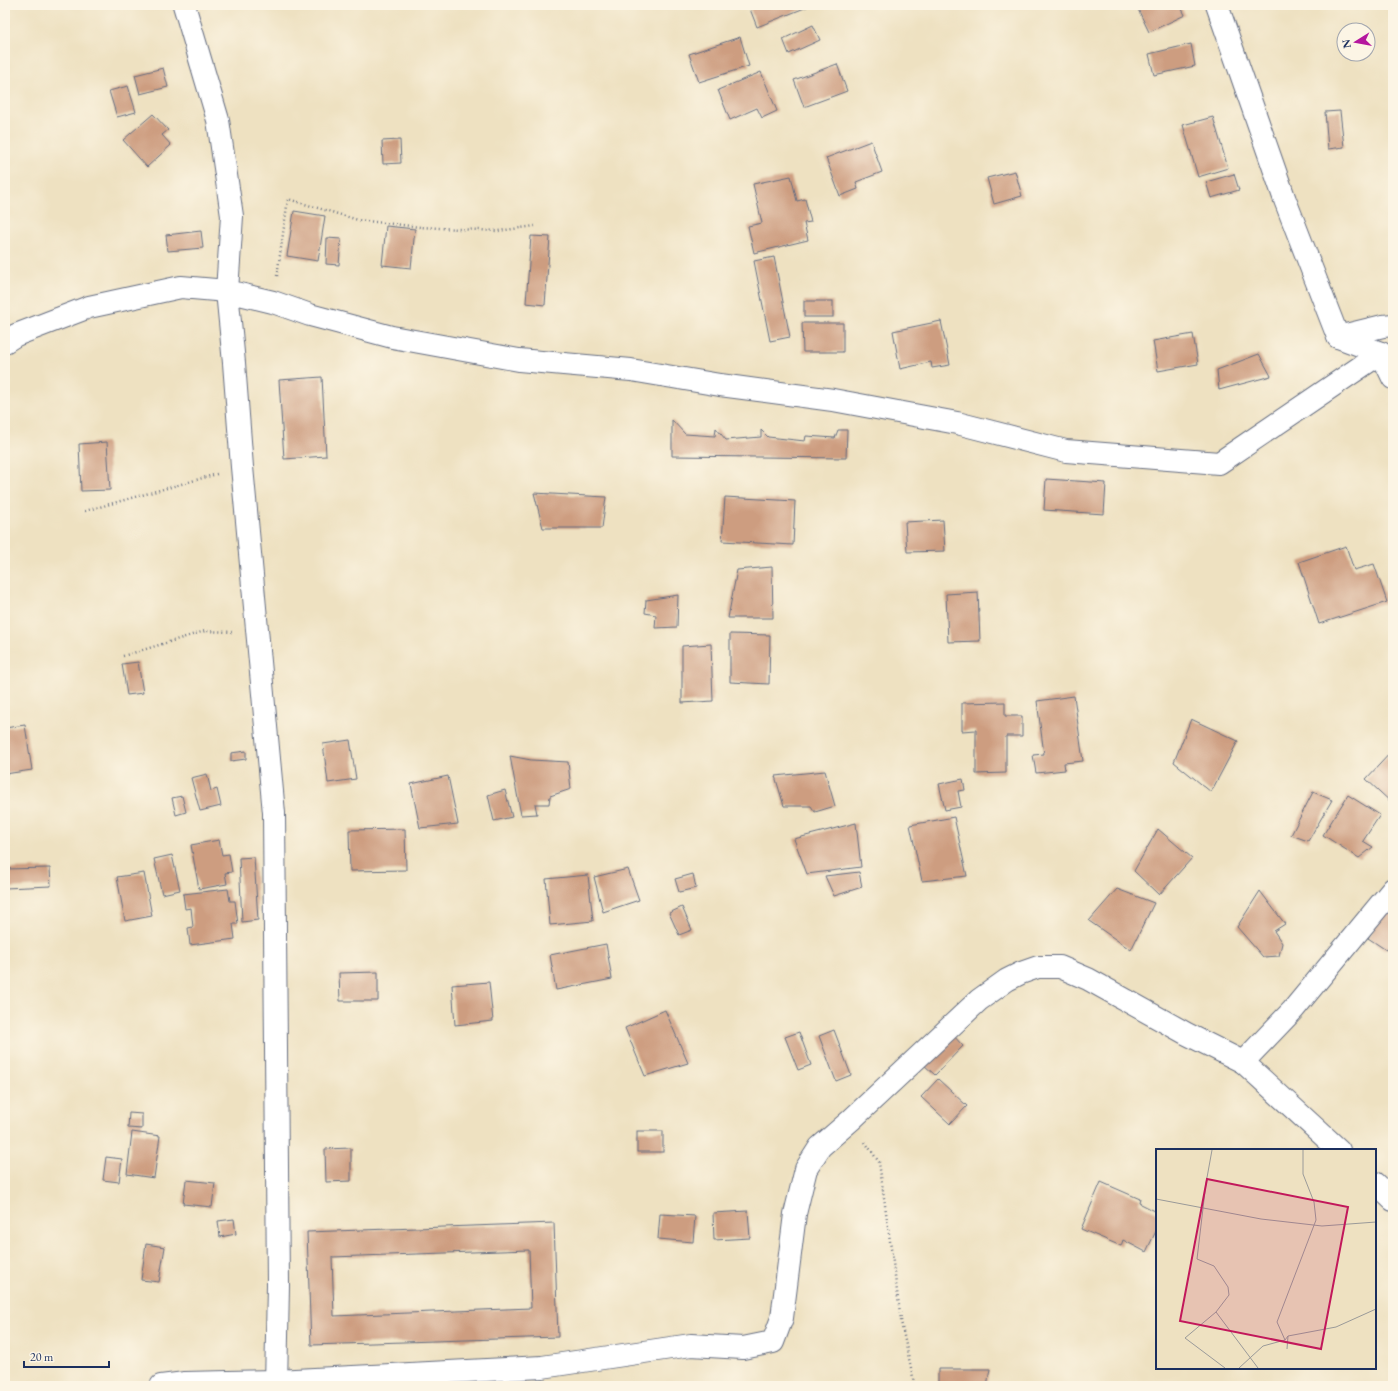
<svg xmlns="http://www.w3.org/2000/svg" width="1398" height="1391" font-family="'EB Garamond',serif">
<style>
.building{fill:#cd9d80;fill-rule:evenodd}
.lines{fill:none;stroke-linecap:round;stroke-linejoin:round}
.minor-casing{stroke:#656d81;stroke-width:24}
.path{stroke:#656d81;stroke-width:2.5;stroke-dasharray:1 3;stroke-linecap:butt}
.minor{stroke:#fff;stroke-width:22}
.inset-road{fill:none;stroke:#9a9a99;stroke-width:1}
.view{fill:#c2185b;fill-opacity:0.15;stroke:#c2185b;stroke-width:2}
.inset-edge{fill:none;stroke:#1b2f5e;stroke-width:2}
</style>
<rect width="100%" height="100%" fill="#fcf5e5"/>
<filter id="ink" filterUnits="userSpaceOnUse"><feTurbulence type="fractalNoise" baseFrequency=".025" numOctaves="2"/><feDisplacementMap in="SourceGraphic" scale="8" xChannelSelector="R" yChannelSelector="G"/><feConvolveMatrix kernelMatrix="1 2 1 2 8 2 1 2 1" color-interpolation-filters="sRGB"/></filter>
<filter id="wash" filterUnits="userSpaceOnUse"><feTurbulence type="fractalNoise" baseFrequency=".012" numOctaves="4" result="noise"/><feDisplacementMap in="SourceGraphic" scale="16" xChannelSelector="R" yChannelSelector="G"/><feGaussianBlur stdDeviation="0.9" result="paint"/><feColorMatrix in="noise" values="0 0 0 0 0 0 0 0 0 0 0 0 0 0 0 0 0 1.4 0 .05"/><feComposite in="paint" operator="in"/></filter>
<g filter="url(#wash)">
<rect width="100%" height="100%" fill="#eee1c1"/>
<g id="blocks">
<g class="building">
<path d="M761,5H806L807,7L757,27L750,9Z"/>
<path d="M1136,5H1180L1185,15L1149,32Z"/>
<path d="M813,25L820,40L789,54L783,39Z"/>
<path d="M740,37L749,66L699,82L689,54Z"/>
<path d="M1191,44L1195,66L1154,75L1149,54Z"/>
<path d="M837,64L847,91L804,107L794,80Z"/>
<path d="M163,68L168,87L140,94L135,75Z"/>
<path d="M761,72L777,111L762,118L757,108L730,120L718,90Z"/>
<path d="M128,86L136,112L117,117L109,91Z"/>
<path d="M1340,111L1344,147L1328,149L1325,112Z"/>
<path d="M153,114L168,130L162,135L171,145L147,167L123,140Z"/>
<path d="M1213,117L1228,168L1198,177L1183,125Z"/>
<path d="M400,140L401,163L383,164L382,141Z"/>
<path d="M871,141L882,172L856,182L858,189L840,196L826,158Z"/>
<path d="M1015,171L1022,196L994,204L987,178Z"/>
<path d="M1234,174L1239,190L1211,198L1206,182Z"/>
<path d="M791,176L797,201L805,199L811,222L804,223L808,240L754,253L748,226L762,223L753,184Z"/>
<path d="M294,211L325,216L318,261L287,256Z"/>
<path d="M386,226L415,229L411,268L382,265Z"/>
<path d="M201,231L203,248L168,251L166,235Z"/>
<path d="M531,236L550,237L545,305L526,303Z"/>
<path d="M327,238L341,239L339,265L326,264Z"/>
<path d="M774,257L790,337L770,341L754,261Z"/>
<rect x="804" y="301" width="29" height="16"/>
<path d="M941,321L950,365L932,368L931,362L900,369L893,331Z"/>
<path d="M802,323H843V352H803Z"/>
<path d="M1193,334L1198,364L1158,371L1153,341Z"/>
<path d="M1259,354L1271,376L1219,390L1217,370Z"/>
<path d="M322,377L326,456L284,459L279,380Z"/>
<path d="M672,420L685,434L715,436L716,428L726,440L761,437V430L768,437L805,441L806,436L835,438L838,430H847L846,458L672,456Z"/>
<path d="M107,442L110,490L81,491L79,444Z"/>
<path d="M1046,479L1106,483L1104,514L1044,510Z"/>
<path d="M534,493L606,497L602,528H543Z"/>
<path d="M725,497L795,501L793,545L722,541Z"/>
<path d="M943,520L945,551L907,552L905,522Z"/>
<path d="M1346,546L1354,570L1374,564L1387,602L1319,624L1299,562Z"/>
<path d="M772,567L773,618H728L737,570Z"/>
<path d="M978,592L980,641L948,642L946,594Z"/>
<path d="M678,595L677,627L655,628L656,615L645,613L646,600Z"/>
<path d="M730,634L770,635L769,684L730,682Z"/>
<path d="M711,644L713,701L682,703V646Z"/>
<path d="M138,662L143,693L127,695L122,664Z"/>
<path d="M1074,696L1083,761L1064,763L1065,770L1036,773L1033,755L1044,754L1037,701Z"/>
<path d="M1005,702V716H1022V736H1006V773L976,774V730L962,731V703Z"/>
<path d="M1191,719L1238,741L1211,792L1174,762Z"/>
<path d="M25,725L32,770L5,774V728Z"/>
<path d="M350,740L356,779L328,783L323,744Z"/>
<path d="M1393,750V804L1366,779Z"/>
<path d="M246,751V759L231,761V753Z"/>
<path d="M510,756L531,760L568,762L571,789L550,796L549,804H535L537,814L521,815Z"/>
<path d="M825,771L835,806L815,812L811,806H784L775,776Z"/>
<path d="M207,774L211,791L217,789L221,806L200,811L191,778Z"/>
<path d="M448,776L458,824L420,828L411,784Z"/>
<path d="M963,779L965,790L958,791L961,807L945,810L939,784Z"/>
<path d="M505,790L512,817L494,821L488,795Z"/>
<path d="M1313,792L1332,800L1308,841L1291,835Z"/>
<path d="M1348,795L1380,815L1363,841L1373,847L1359,858L1323,835Z"/>
<path d="M182,796L186,812L176,815L172,798Z"/>
<path d="M954,817L967,876L922,881L910,825Z"/>
<path d="M856,823L861,867L807,874L794,839Z"/>
<path d="M405,829L406,870L350,871L349,830Z"/>
<path d="M1158,829L1192,858L1159,895L1134,871Z"/>
<path d="M219,840L222,855L229,854L232,872L225,873L227,884L199,889L191,845Z"/>
<path d="M172,855L180,890L162,894L154,859Z"/>
<path d="M254,857L258,920L242,922L239,858Z"/>
<path d="M50,868L51,886L5,888V869Z"/>
<path d="M628,869L639,900L603,912L594,877Z"/>
<path d="M859,872L862,887L834,896L825,876Z"/>
<path d="M144,873L152,916L125,921L117,877Z"/>
<path d="M693,874L696,888L679,892L675,879Z"/>
<path d="M588,875L593,921L550,925L546,879Z"/>
<path d="M228,889L230,901H235L238,924H233L235,939L190,945L188,928L193,927L191,908L185,909L183,894Z"/>
<path d="M1117,889L1154,903L1131,950L1089,921Z"/>
<path d="M1260,891L1285,924L1274,931L1282,943L1279,956L1263,957L1237,927Z"/>
<path d="M1389,905L1393,908V945L1386,950L1368,938Z"/>
<path d="M682,907L692,930L679,935L669,913Z"/>
<path d="M606,944L612,979L556,990L550,955Z"/>
<path d="M378,972V1001H340L339,973Z"/>
<path d="M489,982L493,1021L455,1025L452,985Z"/>
<path d="M665,1010L688,1063L645,1076L625,1028Z"/>
<path d="M834,1030L851,1075L836,1081L819,1036Z"/>
<path d="M799,1032L811,1065L798,1070L785,1037Z"/>
<path d="M952,1034L963,1046L935,1075L923,1064Z"/>
<path d="M938,1079L967,1106L950,1124L921,1097Z"/>
<path d="M129,1113L142,1114V1129L128,1128Z"/>
<rect x="637" y="1131" width="26" height="21"/>
<path d="M132,1132L160,1136L154,1178L127,1174Z"/>
<path d="M351,1148V1181L326,1182L325,1149Z"/>
<path d="M106,1157L122,1159L119,1182L103,1180Z"/>
<path d="M186,1180L215,1183L212,1207L183,1204Z"/>
<path d="M1101,1182L1140,1199L1139,1203L1157,1212V1229L1146,1252L1123,1240L1121,1246L1081,1229Z"/>
<path d="M748,1211L750,1238L714,1240L713,1213Z"/>
<path d="M660,1214L695,1216L693,1242L658,1239Z"/>
<path d="M234,1219L236,1234L220,1237L218,1221Z"/>
<path d="M554,1223L558,1337L311,1345L307,1232ZM529,1250L531,1308L334,1316L332,1257Z"/>
<path d="M146,1244L165,1247L159,1282L141,1280Z"/>
<path d="M938,1369H990L987,1386H938Z"/>
</g>
</g>
</g>
<g filter="url(#ink)">
<use href="#blocks" fill-opacity="0" stroke="#656d81" stroke-width="1"/>
<g class="lines">
<defs>
<g id="minor">
<path d="M184,5L218,120L232,216L227,291L234,363L242,467L274,813L278,1285L276,1386"/>
<path d="M1217,5L1285,200L1338,337L1381,353"/>
<path d="M1338,337L1383,326L1393,325"/>
<path d="M5,342L16,335L89,307L181,287L227,291L273,302L310,315L392,337L519,360L631,370L720,385L833,400L957,423L1066,451L1219,463L1381,353L1393,378"/>
<path d="M1243,1062L1339,1150"/>
<path d="M1375,1183L1393,1200"/>
<path d="M161,1386L185,1383L276,1381L542,1367L691,1345L743,1348L773,1342L782,1318L795,1214L806,1169L820,1147L851,1120L979,1000L1007,980L1021,973L1038,967H1060L1088,979L1187,1034L1243,1062L1293,1010L1393,889"/>
</g>
</defs>
<use href="#minor" class="minor-casing"/>
<g class="path">
<path d="M277,276L288,199L358,220L420,227L498,231L535,226"/>
<path d="M85,511L217,474"/>
<path d="M123,656L205,631L232,632"/>
<path d="M865,1142L879,1162L902,1327L915,1386"/>
</g>
<use href="#minor" class="minor"/>
</g>
</g>
<g transform="translate(1156 1149)">
<rect width="220" height="220" fill="#eee1c1"/>
<path class="inset-road" d="M56,1L50,34L41,110L58,117L72,138L73,146L60,163L102,219M0,50L105,70L166,77L220,73M60,163L29,189L69,219M129,191L132,187L180,178L220,160M131,200L132,187M83,219L107,197L129,191L121,173L160,71L158,53L147,25V1"/>
<path class="view" d="M51,30L192,58L165,200L24,172Z"/>
<rect width="220" height="220" class="inset-edge"/>
</g>
<rect width="1398" height="1391" fill="none" stroke="#fcf5e5" stroke-width="20"/>
<g transform="translate(1356 42) rotate(259)"><circle r="19" fill="#fcf5e5" stroke="#a2a6af"/>
<path d="M0-3L7 15L0 10L-7 15Z" fill="#b5179e"/>
<text y="-6" font-size="11" font-weight="bold" text-anchor="middle" fill="#1b2f5e">N</text>
</g>
<path d="M24 1361v6h85v-6" fill="none" stroke="#1b2f5e" stroke-width="2"/>
<text x="30" y="1361" font-size="12" fill="#1b2f5e" stroke="#fcf5e5" stroke-width="3" paint-order="stroke">20 m</text>
</svg>
